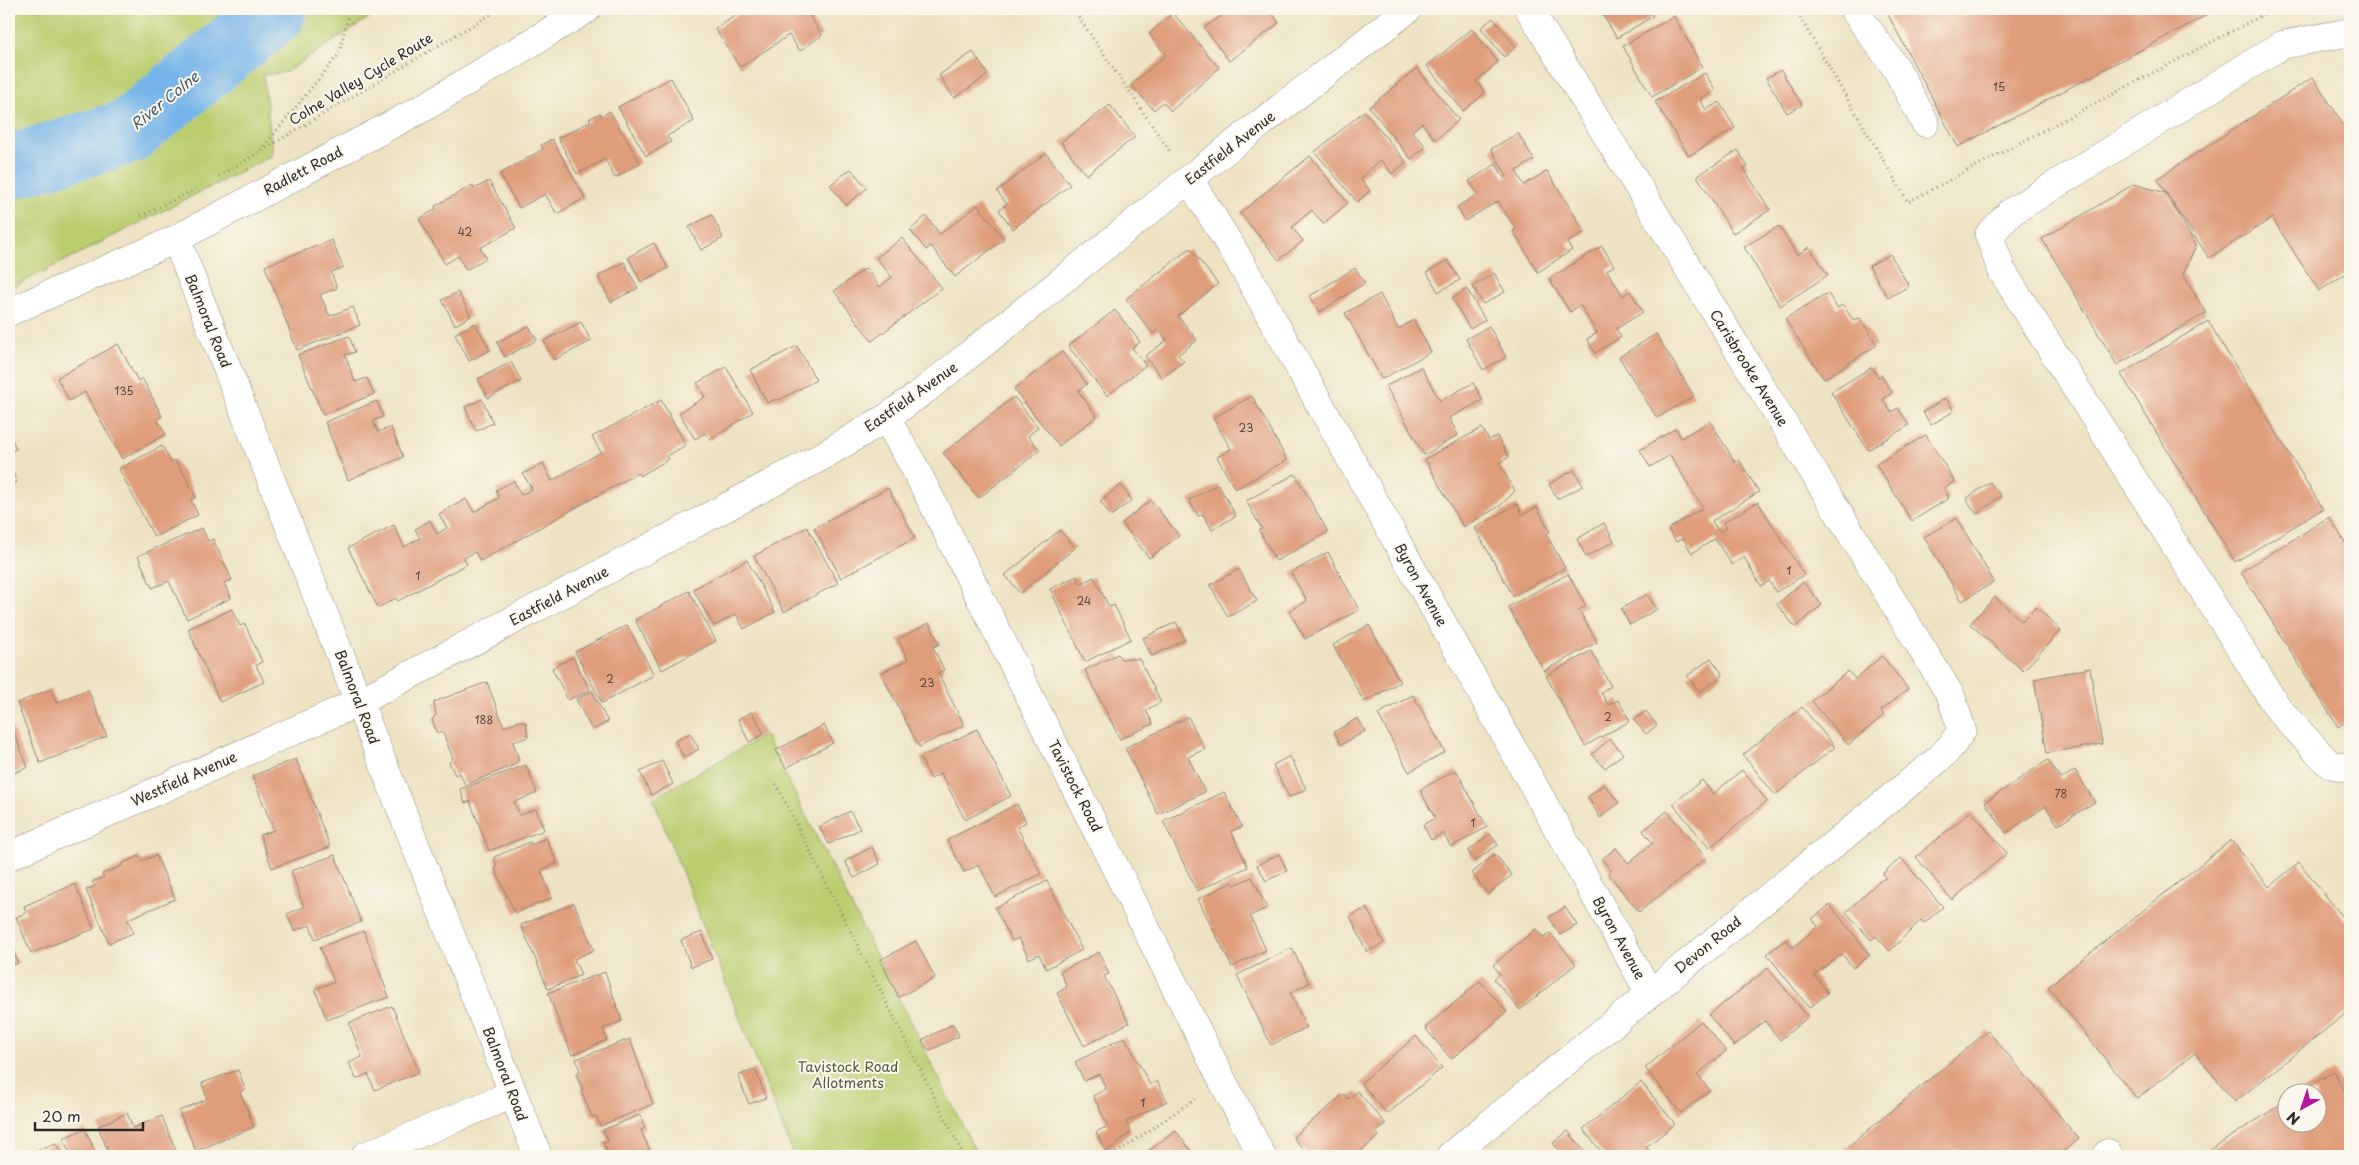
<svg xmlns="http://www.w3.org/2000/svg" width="2359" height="1165" font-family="'Playpen Sans',sans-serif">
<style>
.green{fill:#bccd70;stroke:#747c4e}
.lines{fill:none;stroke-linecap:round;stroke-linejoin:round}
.river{stroke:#76b5e9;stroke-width:65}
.building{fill:#df9d7c}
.minor-casing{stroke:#8c8777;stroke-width:29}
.path{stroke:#8c8777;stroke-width:3;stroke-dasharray:1 4;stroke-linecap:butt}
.minor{stroke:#fff;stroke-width:28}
.labels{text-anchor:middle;stroke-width:4;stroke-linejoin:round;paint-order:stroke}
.number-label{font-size:11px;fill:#58483f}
.street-label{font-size:14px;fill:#2b2b2b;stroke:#fbf7ec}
.park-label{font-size:14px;fill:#565c40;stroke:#fbf7ec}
.water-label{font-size:15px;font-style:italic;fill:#455b6e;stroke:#fbf7ec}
</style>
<rect width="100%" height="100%" fill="#fbf7ec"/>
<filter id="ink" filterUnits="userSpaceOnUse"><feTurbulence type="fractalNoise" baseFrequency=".02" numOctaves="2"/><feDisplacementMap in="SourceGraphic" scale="10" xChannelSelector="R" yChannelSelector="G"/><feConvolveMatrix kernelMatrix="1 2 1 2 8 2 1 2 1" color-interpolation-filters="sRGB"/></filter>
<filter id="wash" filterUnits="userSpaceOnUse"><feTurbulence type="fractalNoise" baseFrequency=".0096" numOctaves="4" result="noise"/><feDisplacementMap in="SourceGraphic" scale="20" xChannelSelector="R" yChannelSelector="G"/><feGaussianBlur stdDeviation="1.12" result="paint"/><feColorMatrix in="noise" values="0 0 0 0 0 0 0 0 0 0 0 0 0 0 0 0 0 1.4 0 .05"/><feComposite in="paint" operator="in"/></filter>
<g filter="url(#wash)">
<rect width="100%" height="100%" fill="#ede3c3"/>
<g class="green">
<path d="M9,9H224L159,90L9,151Z"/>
<path d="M260,9H382L286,72L263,75L273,155L9,289V173L130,140L261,31Z"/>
<path d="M765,735L978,1156H794L653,798Z"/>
</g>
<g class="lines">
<path class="river" d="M9,167L128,132L273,13V9"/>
</g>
<g id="blocks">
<g class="building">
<path d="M746,9H822L810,17L822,35L800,51L789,35L740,67L715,29Z"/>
<path d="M1231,9H1269L1279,23L1229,61L1204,28Z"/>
<path d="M1599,9H1649L1653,16L1617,38Z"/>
<path d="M1885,9H2218L1958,147Z"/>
<path d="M1173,13L1219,68L1171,111L1163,102L1154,110L1131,85L1166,55L1149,34Z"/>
<path d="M1674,16L1702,67L1652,97L1623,46Z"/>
<path d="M1493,18L1516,47L1504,57L1481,28Z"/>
<path d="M1472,29L1498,62L1476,81L1485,93L1463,111L1427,66Z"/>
<path d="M973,52L988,75L954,98L939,75Z"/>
<path d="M1417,68L1459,120L1435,140L1422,123L1412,131L1426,147L1411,159L1369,107Z"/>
<path d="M1781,70L1802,105L1787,113L1766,78Z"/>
<path d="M1705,73L1715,90L1700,99L1706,110L1719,102L1735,128L1689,156L1655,102Z"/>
<path d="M2313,77L2350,135V271L2319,291L2272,218L2209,258L2157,179Z"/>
<path d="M671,78L694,121L667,136L671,142L646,156L618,107Z"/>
<path d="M1110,105L1135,137L1086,175L1061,142Z"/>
<path d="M610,111L640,163L615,178L605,159L577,174L558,138L591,121L589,119L600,113L601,116Z"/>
<path d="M1364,111L1406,162L1392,174L1381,160L1360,178L1370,191L1357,202L1315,152Z"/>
<path d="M1518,133L1534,160L1516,171L1524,185L1547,171L1585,232L1567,243L1572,250L1538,272L1513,231L1516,229L1498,201L1465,221L1457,207L1478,194L1469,181L1496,164L1504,178L1507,176L1491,149Z"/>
<path d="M552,139L585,198L557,214L545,194L519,208L500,174L543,149L541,145Z"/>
<path d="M1738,150L1748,167L1744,169L1770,210L1733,233L1697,176Z"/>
<path d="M1046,153L1070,185L1013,229L999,210L1007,204L997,191Z"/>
<path d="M1310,156L1348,203L1323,224L1312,210L1292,227L1303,241L1279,260L1240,213Z"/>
<path d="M851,169L867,188L846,205L830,185Z"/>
<path d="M489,181L516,228L480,248L486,258L466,270L458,256L445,264L419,219L436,209L435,206L473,185L474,189Z"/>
<path d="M2134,184L2166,193L2196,245L2183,274L2206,313L2117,365L2042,239Z"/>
<path d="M978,205L1004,239L955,277L931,246L926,250L910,230L926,216L940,234Z"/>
<path d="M712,215L723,238L701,250L689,227Z"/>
<path d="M1779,226L1797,255L1809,247L1828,275L1780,306L1744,247Z"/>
<path d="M902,238L942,288L872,341L834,291L866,268L880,287L892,277L876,258Z"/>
<path d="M332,240L343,268L331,272L337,288L320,295L330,316L353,307L360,325L297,350L265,266Z"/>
<path d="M654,243L668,268L641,282L628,257Z"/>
<path d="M1602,246L1614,266L1607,270L1623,296L1630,291L1643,312L1616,329L1621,337L1595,353L1587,339L1597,333L1580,305L1570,312L1549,279Z"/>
<path d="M1190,248L1218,284L1178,316L1197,340L1178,355L1184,361L1162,378L1145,356L1167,340L1158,329L1153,334L1126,299Z"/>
<path d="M1890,254L1909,286L1888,298L1869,266Z"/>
<path d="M1448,260L1460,280L1438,292L1427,272Z"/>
<path d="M624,262L638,288L611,302L598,276Z"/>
<path d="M1355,268L1365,283L1320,312L1310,296Z"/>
<path d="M1494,273L1505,292L1483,304L1473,286Z"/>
<path d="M1467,289L1485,320L1470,329L1452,298Z"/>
<path d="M458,292L471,316L455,325L442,300Z"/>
<path d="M1828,293L1837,308L1843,305L1853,320L1860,318L1877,345L1824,379L1785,319Z"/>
<path d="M1380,294L1398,329L1414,320L1431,352L1382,379L1345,313Z"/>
<path d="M1115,310L1140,342L1132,348L1146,365L1107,396L1068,346Z"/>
<path d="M2208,321L2323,509L2235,562L2121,374Z"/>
<path d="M581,322L591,341L554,360L544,341Z"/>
<path d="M475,323L490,350L469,361L455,334Z"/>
<path d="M529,326L537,340L505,357L497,342Z"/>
<path d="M1489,326L1506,357L1483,370L1466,339Z"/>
<path d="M1656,334L1694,396L1657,418L1619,357Z"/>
<path d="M349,336L355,352L345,355L355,382L367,378L374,394L323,415L298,355Z"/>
<path d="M118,344L138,381L142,378L162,416L157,419L166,434L122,459L85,392L69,401L57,378Z"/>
<path d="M797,346L816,380L779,400L776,399L767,403L750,370Z"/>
<path d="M1062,352L1087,384L1078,391L1097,416L1059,446L1014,389Z"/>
<path d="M511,362L521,381L488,398L478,379Z"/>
<path d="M726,367L753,412L710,440L705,433L695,439L679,413L705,397L697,383Z"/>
<path d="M1421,367L1440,401L1473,383L1483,400L1449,418L1458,435L1424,455L1386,386Z"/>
<path d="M1872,367L1878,377L1881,375L1892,393L1883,399L1891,412L1898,408L1909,425L1868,450L1831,392Z"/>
<path d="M1252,396L1287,460L1235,489L1217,457L1231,449L1213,418Z"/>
<path d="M1014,397L1038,427L1028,436L1040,450L979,498L943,453Z"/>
<path d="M1946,398L1954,411L1931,425L1923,412Z"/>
<path d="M482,399L493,423L476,431L465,407Z"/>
<path d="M661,400L686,445L667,456L669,459L640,476L638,473L480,561L475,552L464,558L467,564L398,601L396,598L378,608L348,548L394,525L404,547L420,538L415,529L430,520L437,534L447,528L439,514L466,499L474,512L499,498L496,490L514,481L521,495L532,489L523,474L543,463L552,481L601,452L592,437Z"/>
<path d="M377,401L383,417L373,421L378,432L391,427L403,457L348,480L325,422Z"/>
<path d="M1710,421L1735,462L1739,460L1759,492L1712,521L1719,532L1727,528L1723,523L1758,502L1804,575L1776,592L1769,581L1761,586L1744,557L1732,565L1715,539L1692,553L1683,538L1676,542L1668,529L1703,508L1670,455L1650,467L1640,450L1676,428L1681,438Z"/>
<path d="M1482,428L1489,440L1497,436L1509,457L1499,463L1515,491L1500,506L1463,527L1425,459Z"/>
<path d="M9,432L16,449L9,452Z"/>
<path d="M1926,435L1955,482L1944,488L1949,498L1912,521L1876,464Z"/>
<path d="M162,446L171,462L175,460L185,476L196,497L191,500L198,515L154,537L119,469Z"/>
<path d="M9,463L17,482L9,485Z"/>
<path d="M1574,470L1583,486L1557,499L1549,484Z"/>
<path d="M1295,474L1328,532L1276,561L1259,530L1262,529L1246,501Z"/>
<path d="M1990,482L2001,496L1977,514L1966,499Z"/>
<path d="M1218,484L1236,516L1212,530L1203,514L1198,516L1189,500Z"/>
<path d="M1121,485L1132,500L1111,516L1100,501Z"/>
<path d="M888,488L915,538L841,578L814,528Z"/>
<path d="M1151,500L1179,536L1149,558L1122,523Z"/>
<path d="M1517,504L1522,515L1537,507L1550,532L1546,534L1565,568L1513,596L1475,528Z"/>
<path d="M2329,517L2350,550V719L2338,727L2241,572Z"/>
<path d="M1957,518L1994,582L1962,601L1924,537Z"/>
<path d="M1604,523L1614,541L1586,557L1577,539Z"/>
<path d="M807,527L838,583L784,612L754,556Z"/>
<path d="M202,528L208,541L213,539L232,580L224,583L231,598L187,619L169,581L152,588L138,556Z"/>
<path d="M1060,530L1075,548L1020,593L1005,575Z"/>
<path d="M1328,552L1359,610L1305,639L1289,611L1307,601L1291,573Z"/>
<path d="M747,560L775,612L744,629L736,614L714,626L693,589Z"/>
<path d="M1239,569L1257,601L1228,617L1210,585Z"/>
<path d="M1568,574L1586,606L1579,610L1597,642L1544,671L1508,607Z"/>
<path d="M1077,576L1080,584L1094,577L1109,607L1114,605L1131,639L1085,662L1050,589Z"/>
<path d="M1803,582L1822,605L1795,627L1777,604Z"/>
<path d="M689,591L716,641L662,670L635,620Z"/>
<path d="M1647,594L1657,609L1630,625L1621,609Z"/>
<path d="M1995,597L2022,621L2036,607L2061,630L2023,671L1970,624Z"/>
<path d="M232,609L240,626L245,624L262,662L256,665L264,682L220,702L188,629Z"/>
<path d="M1176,622L1185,640L1152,656L1143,638Z"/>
<path d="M929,623L940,644L933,647L944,670L938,673L964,725L919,747L881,673L908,660L898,639Z"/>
<path d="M627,625L654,675L602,703L575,652Z"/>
<path d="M1369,625L1400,682L1364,702L1333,645Z"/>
<path d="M1591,651L1611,686L1601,692L1608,705L1618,700L1630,721L1585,746L1546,676Z"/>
<path d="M1118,654L1121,659H1139L1161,702L1146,710L1153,724L1120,739L1085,670Z"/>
<path d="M1882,656L1908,689L1881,711L1884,715L1848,745L1812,701L1848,671L1855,679Z"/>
<path d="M573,657L590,690L568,700L552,668Z"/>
<path d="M1711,658L1723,675L1700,692L1687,676Z"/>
<path d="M2090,668L2102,744L2047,753L2034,679Z"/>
<path d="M487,682L504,727L520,721L526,723L528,737L513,742L519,760L514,765L465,785L460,773L455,775L449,762L453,758L442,731L437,733L432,719L436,715L434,702Z"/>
<path d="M51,689L56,703L88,689L107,736L40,763L17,703Z"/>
<path d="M592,691L608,722L592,730L576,699Z"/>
<path d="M1413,695L1445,752L1409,772L1378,714Z"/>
<path d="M1802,707L1835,747L1775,795L1743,755Z"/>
<path d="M1646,711L1657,725L1646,734L1634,720Z"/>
<path d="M752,712L764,734L749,742L738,719Z"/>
<path d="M1188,717L1205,749L1188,757L1205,792L1158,814L1125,748Z"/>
<path d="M1358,718L1365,731L1341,745L1334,732Z"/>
<path d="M11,725L28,767L9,775V726Z"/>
<path d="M824,725L833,743L786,768L776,750Z"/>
<path d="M977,729L1011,796L965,820L941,773L931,779L920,758Z"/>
<path d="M690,733L699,749L684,758L675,741Z"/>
<path d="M1610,739L1623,754L1605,768L1592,754Z"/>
<path d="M1290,756L1306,789L1289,797L1273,765Z"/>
<path d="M296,759L330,847L272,868L260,835L274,830L252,776Z"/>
<path d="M2048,760L2061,779L2075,770L2095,802L2058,825L2046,806L2006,833L1985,802Z"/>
<path d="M662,761L673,784L651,795L640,772Z"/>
<path d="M526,765L537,793L514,802L520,815L536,809L544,830L489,851L470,801L465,803L460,789Z"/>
<path d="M1456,770L1487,827L1451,847L1443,833L1431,840L1423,825L1435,818L1420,790Z"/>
<path d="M1742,770L1767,801L1709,848L1673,804L1702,780L1713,794Z"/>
<path d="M1604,784L1619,803L1600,818L1588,797Z"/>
<path d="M1224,792L1242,827L1231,831L1248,867L1197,891L1163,821Z"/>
<path d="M1017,804L1026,822L1017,827L1041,874L995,897L979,865L964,872L947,840Z"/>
<path d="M850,811L860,829L829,844L819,827Z"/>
<path d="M1667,811L1706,858L1639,912L1608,873L1611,871L1602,859L1616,848L1628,863L1653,843L1643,831Z"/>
<path d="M1971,811L2007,853L1952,900L1916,857Z"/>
<path d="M1490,834L1498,845L1475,861L1468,851Z"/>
<path d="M546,838L557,863L541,870L552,898L515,913L495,869L497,866L494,857L530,842L531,845Z"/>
<path d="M2231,840L2269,887L2299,862L2350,926V1010L2235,1102L2195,1053L2137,1099L2048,987Z"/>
<path d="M872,847L880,864L854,878L845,861Z"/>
<path d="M1279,854L1287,871L1266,881L1257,865Z"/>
<path d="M1495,854L1512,875L1488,894L1472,873Z"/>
<path d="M156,855L175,899L128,919L133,933L109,943L86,890L95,886L92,882L104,877L102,874L122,866L121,864L139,856L142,861Z"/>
<path d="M335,855L361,922L315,939L310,925L294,931L287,914L304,907L291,871Z"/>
<path d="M1901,858L1943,907L1924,923L1921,920L1890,951L1876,936L1871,940L1846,912L1878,882L1886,878L1883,873Z"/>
<path d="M1252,877L1267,908L1250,916L1266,950L1232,967L1198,899L1233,882L1235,885Z"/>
<path d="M1047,881L1082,950L1046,969L1039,954L1029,959L1019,938L1012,941L995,908Z"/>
<path d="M75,884L94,929L31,953L16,917L26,913L24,906Z"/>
<path d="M574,903L594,950L574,959L581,975L548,989L521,925Z"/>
<path d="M1830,905L1870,955L1853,968L1842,954L1814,975L1828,993L1809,1008L1767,954L1786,939L1793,948L1818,926L1812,919Z"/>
<path d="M1565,907L1577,925L1560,935L1549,917Z"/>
<path d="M1367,908L1384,943L1367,952L1350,916Z"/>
<path d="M1536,929L1544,938L1550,933L1576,964L1520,1010L1494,979L1500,974L1493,965Z"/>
<path d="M364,931L389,997L327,1020L315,989L334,982L320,947Z"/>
<path d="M702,932L712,959L691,967L681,940Z"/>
<path d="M916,941L935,978L899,997L880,960Z"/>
<path d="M9,942L18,963L9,967Z"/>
<path d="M1292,948L1309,983L1290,993L1307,1027L1271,1045L1237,975Z"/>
<path d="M1099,952L1109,974L1104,976L1129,1023L1084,1046L1057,993L1067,987L1060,972Z"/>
<path d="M1768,968L1808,1017L1780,1040L1765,1021L1734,1046L1709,1015Z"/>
<path d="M605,972L622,1021L603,1029L607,1040L572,1055L548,993Z"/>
<path d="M1480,981L1507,1012L1451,1059L1425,1028Z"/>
<path d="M392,1006L419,1072L375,1090L368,1074L356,1079L349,1063L362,1057L349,1023Z"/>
<path d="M1701,1021L1726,1051L1697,1075L1710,1090L1681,1113L1645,1068Z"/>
<path d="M953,1024L959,1036L929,1051L922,1040Z"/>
<path d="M1988,1031L2079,1139L2058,1156H1837Z"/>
<path d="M1416,1036L1442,1068L1387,1114L1361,1083Z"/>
<path d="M1125,1037L1150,1085L1157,1081L1167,1101L1126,1122L1131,1132L1106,1152L1096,1132L1108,1126L1093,1096L1106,1089L1099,1074L1084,1081L1075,1062Z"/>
<path d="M630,1039L653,1104L600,1126L596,1116L592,1117L581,1090H583L576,1074L580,1071L576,1059Z"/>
<path d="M755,1069L766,1098L749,1104L738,1076Z"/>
<path d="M238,1070L245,1089L240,1092L254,1127L196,1151L179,1111L207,1099L202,1083Z"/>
<path d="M2334,1071L2350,1101V1156H2201L2286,1101V1122H2316V1092H2300Z"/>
<path d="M1641,1082L1675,1124L1646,1147L1653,1156H1605L1583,1129Z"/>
<path d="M1357,1091L1386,1124L1376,1132L1379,1136L1355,1156H1309L1293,1137L1344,1094L1348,1099Z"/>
<path d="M127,1113L133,1128L162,1116L178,1156H110L98,1126Z"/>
<path d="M640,1115L645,1128L641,1130L652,1156H609L603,1143L608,1141L603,1130Z"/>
<path d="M85,1129L97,1156H71L63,1138Z"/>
<path d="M1176,1131L1192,1152L1186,1156H1141Z"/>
<path d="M1568,1131L1588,1156H1552L1558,1150L1553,1143Z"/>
<path d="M56,1143L62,1156H23Z"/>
</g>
</g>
</g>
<g filter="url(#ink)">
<use href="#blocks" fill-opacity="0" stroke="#8c8777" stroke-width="1"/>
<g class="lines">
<defs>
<g id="minor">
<path d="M1853,9L1896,68L1925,123"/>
<path d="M2350,32L2282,45L2011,212L1989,235L2002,271L2279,710L2329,764L2350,769"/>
<path d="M1189,179L1238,258L1649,992"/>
<path d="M176,239L538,1156"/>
<path d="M9,312L176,239L423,108L587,9"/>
<path d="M886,418L915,468L1222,1080L1262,1156"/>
<path d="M9,856L359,702L819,458L886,418L925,390L1189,179L1408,9"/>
<path d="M2108,1153L2109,1156"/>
<path d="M365,1156L513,1094"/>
<path d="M1450,1156L1940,758L1951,746L1962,730L1951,696L1529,9"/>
</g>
</defs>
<use href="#minor" class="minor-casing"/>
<g class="path">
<path d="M1073,9L1171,153"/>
<path d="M1795,9L1908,202L2274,9"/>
<path d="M261,150L339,54L350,9"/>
<path d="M219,176L500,9"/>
<path d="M141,216L196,189"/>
<path d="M776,784L964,1156"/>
<path d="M1112,1156L1195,1099"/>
</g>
<use href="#minor" class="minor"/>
</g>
</g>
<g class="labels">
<g class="number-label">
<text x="1999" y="91">15</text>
<text x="465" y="236">42</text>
<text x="124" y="395">135</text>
<text x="1246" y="432">23</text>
<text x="1789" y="575">1</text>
<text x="418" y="580">1</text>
<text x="1084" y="605">24</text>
<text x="610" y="683">2</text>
<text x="927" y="687">23</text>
<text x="1608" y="721">2</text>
<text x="484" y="724">188</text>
<text x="2061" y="798">78</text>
<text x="1473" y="827">1</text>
<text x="1143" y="1107">1</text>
</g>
<g class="street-label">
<text transform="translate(361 79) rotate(-31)" y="5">Colne Valley Cycle Route</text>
<text transform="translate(1230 148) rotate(-38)" y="5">Eastfield Avenue</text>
<text transform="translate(303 171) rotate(-28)" y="5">Radlett Road</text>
<text transform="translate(208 321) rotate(68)" y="5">Balmoral Road</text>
<text transform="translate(1749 368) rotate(58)" y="5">Carisbrooke Avenue</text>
<text transform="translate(911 397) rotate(-35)" y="5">Eastfield Avenue</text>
<text transform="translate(1421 585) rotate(61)" y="5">Byron Avenue</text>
<text transform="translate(559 596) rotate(-28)" y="5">Eastfield Avenue</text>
<text transform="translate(357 697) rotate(69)" y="5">Balmoral Road</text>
<text transform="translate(184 779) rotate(-24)" y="5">Westfield Avenue</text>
<text transform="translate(1075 786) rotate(63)" y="5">Tavistock Road</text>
<text transform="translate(1619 938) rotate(61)" y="5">Byron Avenue</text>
<text transform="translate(1708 945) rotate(-39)" y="5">Devon Road</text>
<text transform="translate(505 1074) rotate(69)" y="5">Balmoral Road</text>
</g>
<g class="park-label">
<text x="848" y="1072">Tavistock Road<tspan x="848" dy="16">Allotments</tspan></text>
</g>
<g class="water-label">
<text transform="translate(165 101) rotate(-39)" y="5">River Colne</text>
</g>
</g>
<rect width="2359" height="1165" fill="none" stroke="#fbf7ec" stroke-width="30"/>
<g transform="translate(2302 1108) rotate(220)"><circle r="24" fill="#fbf7ec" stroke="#a8a59f"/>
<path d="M0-4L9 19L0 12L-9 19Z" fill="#b5179e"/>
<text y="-8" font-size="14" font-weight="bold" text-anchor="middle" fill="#2b2b2b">N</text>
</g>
<path d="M35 1122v8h108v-8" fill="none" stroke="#2b2b2b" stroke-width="2.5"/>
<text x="42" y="1122" font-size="15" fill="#2b2b2b" stroke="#fbf7ec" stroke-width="4" paint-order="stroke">20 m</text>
</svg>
